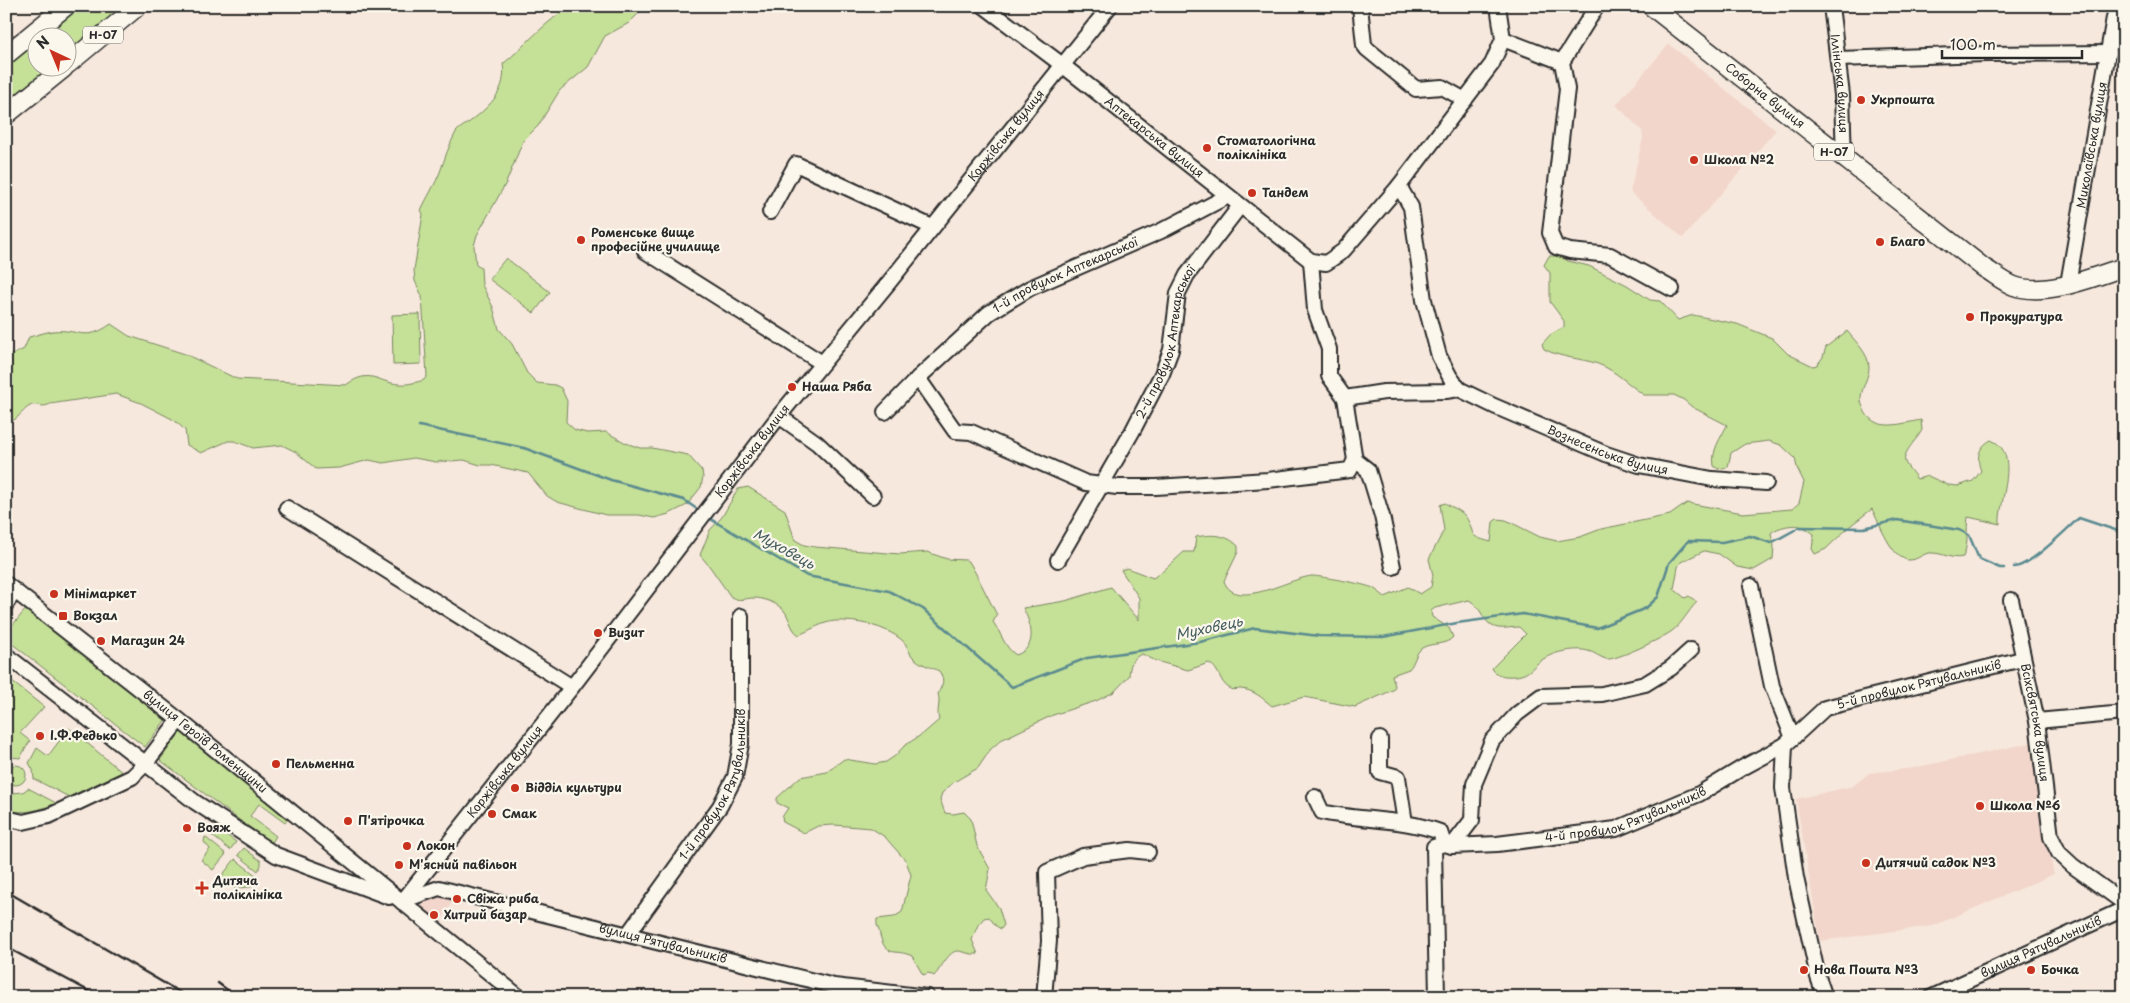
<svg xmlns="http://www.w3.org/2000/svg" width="2130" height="1003" font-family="'Playpen Sans',sans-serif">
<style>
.built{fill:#f2d6cb}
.green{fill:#c5e097;stroke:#788661}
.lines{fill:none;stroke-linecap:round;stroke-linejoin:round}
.stream{stroke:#5a8a90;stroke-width:2.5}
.minor-casing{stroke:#2b2b2b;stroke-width:18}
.major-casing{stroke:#2b2b2b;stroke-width:21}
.minor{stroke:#fbf7ec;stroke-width:14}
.major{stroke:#fbf7ec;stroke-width:18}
.rail{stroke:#2b2b2b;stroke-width:2.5}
.poi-dot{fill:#c8321e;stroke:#fbf7ec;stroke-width:2}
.labels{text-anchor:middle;stroke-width:4.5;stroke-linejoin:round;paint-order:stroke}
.shield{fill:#fbf7ec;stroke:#696865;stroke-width:1}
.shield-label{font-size:11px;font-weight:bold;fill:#2b2b2b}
.street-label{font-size:12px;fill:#2b2b2b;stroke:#fbf7ec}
.poi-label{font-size:12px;font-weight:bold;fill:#2b2b2b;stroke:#fbf7ec;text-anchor:start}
.water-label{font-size:14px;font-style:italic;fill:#425b5d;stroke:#fbf7ec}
</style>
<rect width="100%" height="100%" fill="#f7e8dd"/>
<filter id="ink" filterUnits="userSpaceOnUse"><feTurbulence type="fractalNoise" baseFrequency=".02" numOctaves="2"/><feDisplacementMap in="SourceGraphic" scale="10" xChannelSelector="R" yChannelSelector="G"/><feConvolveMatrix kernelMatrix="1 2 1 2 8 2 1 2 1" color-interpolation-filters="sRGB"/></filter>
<g filter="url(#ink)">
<g class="built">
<path d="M1669,44L1776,130L1683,238L1630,192L1643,138L1642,131L1616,105Z"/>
<path d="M2034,742L2047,843L2054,874L1933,926L1820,941L1796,799L1853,786L1869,773L1913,768Z"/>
<path d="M437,892L453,894L451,904L438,926L408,904Z"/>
</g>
<g class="green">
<path d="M76,6H125L68,53V38H38Z"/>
<path d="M572,6H646L629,23L605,36L588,67L560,90L538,126L523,141L506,183L477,235L474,246L476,265L481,268L482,285L493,307L499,329L512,344L527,373L537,383L555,385L561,388L567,401L566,422L575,430L587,433L606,432L626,443L640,448H652L688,455L702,471L703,477L701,487L687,505L669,514L654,518L639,515H606L557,502L547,496L528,473L491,465H480L464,460L436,462L414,458L383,463L369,460L339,468L316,469L296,452L282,445L253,448L234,441H228L201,453L187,445L185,430L174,420L141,403L116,394L50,404C42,409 36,402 30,406C21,411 18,421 6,423V352L12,355L24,349L29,337C37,335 45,332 53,331C78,328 85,343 111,324L129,336L185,354L237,379L346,385C371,367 377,383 400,384C407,385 417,382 424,380L427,376L422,296L415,281L414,270L423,214L421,210C427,197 435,185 440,172C445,158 449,145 456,132C460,127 466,125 471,121C491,105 507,90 503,64C525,46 547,19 572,6Z"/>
<path d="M37,38L38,68H50L6,104V64Z"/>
<path d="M1549,256H1559L1568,261L1589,266L1627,285L1650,300L1660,301L1678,320L1693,315L1737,324L1772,338L1788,354L1813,366L1817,365L1823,357L1826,347L1847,331C1855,341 1869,354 1869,367C1869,377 1862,387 1861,397C1860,401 1863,407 1865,412C1877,433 1902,423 1921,420L1922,430C1918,439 1902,452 1905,462C1907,467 1914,474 1917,479L1928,476L1948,485L1958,486L1973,481L1981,471C1976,458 1978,447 1991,440C2022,452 1998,503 2000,524L1968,517C1966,531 1969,544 1963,557C1952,560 1943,553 1932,553C1924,552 1918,560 1910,560C1892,561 1879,522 1872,509L1850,526L1826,549L1815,554L1812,549L1814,534C1811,532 1807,529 1803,527C1795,523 1777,527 1771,533L1774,546L1773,559L1754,570L1737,567L1719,554L1704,551L1681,562L1678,567L1674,589L1685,598L1689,596L1697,602C1688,611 1682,624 1672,631C1663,638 1615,661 1606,659C1599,657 1594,652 1588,651C1579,648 1560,651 1551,655C1528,665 1534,678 1505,676C1499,675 1495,674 1492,668L1526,634L1519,627C1512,627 1505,629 1498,628C1483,626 1482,606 1469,600L1435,608L1431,611L1432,617L1449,628L1453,637C1446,646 1432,642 1422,648C1415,653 1415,663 1409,669L1392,675L1395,686L1393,690L1355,707L1304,697L1272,706C1262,698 1254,690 1241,689C1236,689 1233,691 1229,688C1219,682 1220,669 1209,663L1188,670L1156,661L1142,654C1131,658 1130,666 1129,676L1114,692L1096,701L1053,715L1001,740L990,750L978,768L954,782L942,793L940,799L945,813L953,814L964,812L971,819L977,846L990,869L986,890L999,908L1004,925L1001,929L996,926L989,917L984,918L978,925L972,940L978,954C971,955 965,952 958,951C949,950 941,969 934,976L929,973L923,975L912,956C896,948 886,959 880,935C879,928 876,927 877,919L894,917L902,912L911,875L906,861L885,837L871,828L834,825L818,826L804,833L783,822L782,817L788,808L777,803V798L800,777L827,772L844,759L875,764L886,762L895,756L904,746L924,733L939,720C936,711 941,703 938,694C942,684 946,681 939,671C929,666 920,665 912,656C908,651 907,644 902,640C885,626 857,620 835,621C823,622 810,630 799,635C789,629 790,613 780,607C773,602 763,598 754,598C745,598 740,602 731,597L710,567L700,555L710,530L722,517L738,489L748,487L785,510L795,540L804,545L815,547L900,554L927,552L947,559L966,560L970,563L976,574L997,615L993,622C1002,634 1004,647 1016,655C1039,647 1031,624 1023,608L1065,601L1111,587L1139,620V598L1121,570L1127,568L1153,578L1163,571L1184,552H1194L1196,537C1211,534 1227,534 1238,546V552L1224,581C1235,612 1289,578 1312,576C1320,576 1365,584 1373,588C1377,590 1381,594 1385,597L1408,587L1420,594L1431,587L1433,575L1429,559L1444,530L1440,505L1445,503C1451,507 1461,510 1465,516C1478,534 1464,535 1491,542L1493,522L1497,519L1506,520L1540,537L1557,541L1580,537L1601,529L1670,515L1687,503L1743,513L1792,509L1799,503L1804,482L1797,468L1795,458L1781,445L1769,441L1745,444L1731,453L1728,467L1718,469L1714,466C1711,450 1721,438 1727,425L1692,407L1684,400L1674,395H1644C1629,385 1615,370 1598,364C1581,358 1560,358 1544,349L1542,344L1550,335L1564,327V321L1550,302V273L1544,265Z"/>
<path d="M506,258L550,292L534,313L489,279Z"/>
<path d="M420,314L421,364L393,365L392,315Z"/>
<path d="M26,609L167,718L145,747L6,639V633Z"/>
<path d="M6,677L44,707L20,733L30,741L20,758L12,757L6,760Z"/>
<path d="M69,728L122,772L69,797L34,779L33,770L29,763L37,748L48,756Z"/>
<path d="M181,731L291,815L285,823L259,804L250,816L276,836L271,844L160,760Z"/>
<circle cx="16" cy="775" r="10"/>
<path d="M28,788L56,803C38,811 26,814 6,810V803L12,793L23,792Z"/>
<path d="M209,826L221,831L236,842L230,850L205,830Z"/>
<path d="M205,837L226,854L213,870L201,860L210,849L204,842Z"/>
<path d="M244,848L261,861V865L258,871L238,855Z"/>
<path d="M235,859L257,876L251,887L234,888L221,877Z"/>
</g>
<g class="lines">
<g class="stream">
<path d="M419,426L524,448L611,480L684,500L701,512"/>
<path d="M707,517L807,576L889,591L923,609L1012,687L1087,658L1200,642L1255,628L1319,636L1383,637L1457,623L1523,614L1597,628L1646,608L1658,597L1669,563L1688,541L1722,542L1750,536L1771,543L1800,527L1864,528L1897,520L1959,530L1969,535L1979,559L2000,568H2004"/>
<path d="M2014,567C2030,566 2066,530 2079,518L2124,533"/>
</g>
<defs>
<g id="minor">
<path id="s1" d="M984,6L1061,64L1311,261L1326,263L1343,251L1399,186L1492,64L1503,39L1498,6"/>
<path d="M1360,6L1364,45L1367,49L1416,89L1442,87L1465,100"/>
<path d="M1597,6L1562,62L1567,89L1550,233L1556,247L1570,251L1610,255L1672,289"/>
<path id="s2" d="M1831,6L1842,95L1844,160"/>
<path d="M1503,39L1562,62"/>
<path d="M1838,59L1985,54L2109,53"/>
<path id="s3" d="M1399,186L1411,207L1424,300L1439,356L1450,377L1459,389L1494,406L1606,454L1639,465L1712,479L1766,483"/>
<path d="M770,212L796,164L932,227"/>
<path d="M645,251L822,363"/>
<path d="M1311,261L1315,310L1329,349V376L1345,398"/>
<path id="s4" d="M2068,284L2116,6"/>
<path d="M918,378L955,431L971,432L1086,483L1117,487H1156L1268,480L1350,470L1355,460"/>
<path id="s5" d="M885,412L918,378L989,313L1030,288L1161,231L1228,196"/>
<path d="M779,416L817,443L873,496"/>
<path d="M287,508L572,687"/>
<path id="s6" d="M1058,560L1132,432L1162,374L1171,350L1178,293L1187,275L1240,206"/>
<path d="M1393,567L1382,516L1368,470L1355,460L1345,398L1384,392L1446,391L1459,389"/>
<path id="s7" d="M6,584L179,720L519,997"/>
<path d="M1751,586L1772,686L1793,738"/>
<path id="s8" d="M2011,600L2037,721L2051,837L2059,853L2073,866L2124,903"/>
<path d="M6,604L15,591"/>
<path d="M6,655L195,802L276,855L389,897"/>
<path d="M2037,721L2124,713"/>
<path d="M1380,739V772L1398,777L1405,823"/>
<path d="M1315,797L1322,812C1361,821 1402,818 1440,832L1444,844L1452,846L1472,820L1474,784L1492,741L1517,714L1541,696L1602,694L1645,684L1671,668L1691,650"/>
<path d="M6,818L23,822L49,816L132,777L145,764L179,720"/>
<path id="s9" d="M1452,846L1497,844L1616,829L1699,794L1742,768L1785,745"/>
<path id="s10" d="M402,901L439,888L834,986L927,997"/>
<path id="s11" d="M402,902L572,687L779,416L890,281L1110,6"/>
<path id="s12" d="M628,934L720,806L735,777L741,744V616"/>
<path d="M1044,997L1049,941L1047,872L1083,856L1130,850L1148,852"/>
<path d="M1437,997L1434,847L1444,844"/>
<path id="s13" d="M1825,997L1818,977L1796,878L1783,788L1785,745L1825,708L2022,659"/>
<path id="s14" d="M1932,997L2124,909"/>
</g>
<g id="major">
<path id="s15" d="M1651,6L1984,268C1993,273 2003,282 2014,286C2046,297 2093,277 2124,267"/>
<path d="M6,55L66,6"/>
<path d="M68,64L138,6"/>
<path d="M6,115L64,68"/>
</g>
</defs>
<use href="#minor" class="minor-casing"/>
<use href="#major" class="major-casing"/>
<use href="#minor" class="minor"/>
<use href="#major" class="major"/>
<g class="rail">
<path d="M6,891L188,997"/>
<path d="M6,947L100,997"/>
<path d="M218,983L237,997"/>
</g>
</g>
</g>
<g class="poi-dot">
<circle cx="1861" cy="100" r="5"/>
<circle cx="1207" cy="148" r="5"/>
<circle cx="1694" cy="160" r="5"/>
<circle cx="1252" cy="193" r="5"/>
<circle cx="581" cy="240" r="5"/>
<circle cx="1880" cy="242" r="5"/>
<circle cx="1970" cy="317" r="5"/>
<circle cx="792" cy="387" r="5"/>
<circle cx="54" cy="594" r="5"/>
<rect x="58" y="611" width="10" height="10" rx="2.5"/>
<circle cx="598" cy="633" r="5"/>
<circle cx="101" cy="641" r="5"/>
<circle cx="40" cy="736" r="5"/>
<circle cx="276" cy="764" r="5"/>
<circle cx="515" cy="788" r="5"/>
<circle cx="1980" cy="806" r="5"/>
<circle cx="492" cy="814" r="5"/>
<circle cx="348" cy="821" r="5"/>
<circle cx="187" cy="828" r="5"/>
<circle cx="407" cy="846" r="5"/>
<circle cx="1866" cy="863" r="5"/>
<circle cx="399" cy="865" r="5"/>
<path d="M199.5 880.5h5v5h5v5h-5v5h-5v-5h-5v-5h5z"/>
<circle cx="457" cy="899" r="5"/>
<circle cx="434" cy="915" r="5"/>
<circle cx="1804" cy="970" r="5"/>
<circle cx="2031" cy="970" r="5"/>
</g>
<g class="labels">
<g class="shield">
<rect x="83" y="26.5" width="40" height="17" rx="4"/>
<rect x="1814" y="143.5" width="40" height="17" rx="4"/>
</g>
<g class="shield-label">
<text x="103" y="39">Н-07</text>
<text x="1834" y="156">Н-07</text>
</g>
<g class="street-label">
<text dy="4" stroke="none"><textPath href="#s2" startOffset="78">Іллінська вулиця</textPath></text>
<text dy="4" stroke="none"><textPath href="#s15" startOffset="145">Соборна вулиця</textPath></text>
<text dy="4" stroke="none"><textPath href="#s11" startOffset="976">Коржівська вулиця</textPath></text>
<text dy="4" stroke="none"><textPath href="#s1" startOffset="215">Аптекарська вулиця</textPath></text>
<text dy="4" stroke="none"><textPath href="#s4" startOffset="141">Миколаївська вулиця</textPath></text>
<text dy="4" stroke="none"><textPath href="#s5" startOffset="229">1-й провулок Аптекарської</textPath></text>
<text dy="4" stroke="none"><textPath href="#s6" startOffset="245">2-й провулок Аптекарської</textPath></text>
<text dy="4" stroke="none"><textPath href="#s3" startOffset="376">Вознесенська вулиця</textPath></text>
<text dy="4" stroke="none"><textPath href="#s11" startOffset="571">Коржівська вулиця</textPath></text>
<text dy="4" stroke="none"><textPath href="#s13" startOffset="408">5-й провулок Рятувальників</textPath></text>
<text dy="4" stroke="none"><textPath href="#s8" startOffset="125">Всіхсвятська вулиця</textPath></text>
<text dy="4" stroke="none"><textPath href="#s7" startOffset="254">вулиця Героїв Роменщини</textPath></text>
<text dy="4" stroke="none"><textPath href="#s11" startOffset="166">Коржівська вулиця</textPath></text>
<text dy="4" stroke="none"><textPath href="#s12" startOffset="176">1-й провулок Рятувальників</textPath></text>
<text dy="4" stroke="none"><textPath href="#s9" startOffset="178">4-й провулок Рятувальників</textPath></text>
<text dy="4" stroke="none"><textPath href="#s10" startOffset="270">вулиця Рятувальників</textPath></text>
<text dy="4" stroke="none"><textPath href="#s14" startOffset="120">вулиця Рятувальників</textPath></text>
</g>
<g class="poi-label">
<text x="1871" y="104">Укрпошта</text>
<text x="1217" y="145">Стоматологічна<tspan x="1217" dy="14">поліклініка</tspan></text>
<text x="1704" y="164">Школа №2</text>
<text x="1262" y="197">Тандем</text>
<text x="591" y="237">Роменське вище<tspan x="591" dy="14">професійне училище</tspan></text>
<text x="1890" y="246">Благо</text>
<text x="1980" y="321">Прокуратура</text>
<text x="802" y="391">Наша Ряба</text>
<text x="64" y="598">Мінімаркет</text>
<text x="73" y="620">Вокзал</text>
<text x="608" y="637">Визит</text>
<text x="111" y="645">Магазин 24</text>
<text x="50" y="740">І.Ф.Федько</text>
<text x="286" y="768">Пельменна</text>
<text x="525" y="792">Відділ культури</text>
<text x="1990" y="810">Школа №6</text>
<text x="502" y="818">Смак</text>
<text x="358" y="825">П'ятірочка</text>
<text x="197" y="832">Вояж</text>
<text x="417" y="850">Локон</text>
<text x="1876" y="867">Дитячий садок №3</text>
<text x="409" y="869">М'ясний павільон</text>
<text x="213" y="885">Дитяча<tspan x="213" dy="14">поліклініка</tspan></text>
<text x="467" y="903">Свіжа риба</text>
<text x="444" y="919">Хитрий базар</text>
<text x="1814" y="974">Нова Пошта №3</text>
<text x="2041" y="974">Бочка</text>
</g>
<g class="water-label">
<text transform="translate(784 549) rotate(29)" y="5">Муховець</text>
<text transform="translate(1209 628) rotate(-12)" y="5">Муховець</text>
</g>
</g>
<rect width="2130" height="1003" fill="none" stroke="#fbf7ec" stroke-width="25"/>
<rect x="12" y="12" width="2105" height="978" fill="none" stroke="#2b2b2b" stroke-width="2" filter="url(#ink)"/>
<g transform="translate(52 52) rotate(316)"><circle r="24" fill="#fbf7ec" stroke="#a8a59f"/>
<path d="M0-4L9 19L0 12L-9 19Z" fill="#c8321e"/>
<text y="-8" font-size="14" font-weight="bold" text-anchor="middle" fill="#2b2b2b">N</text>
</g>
<path d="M1942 50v8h140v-8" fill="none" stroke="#2b2b2b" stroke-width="2.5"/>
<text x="1950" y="50" font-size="15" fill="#2b2b2b" stroke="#fbf7ec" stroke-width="4" paint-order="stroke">100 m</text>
</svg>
